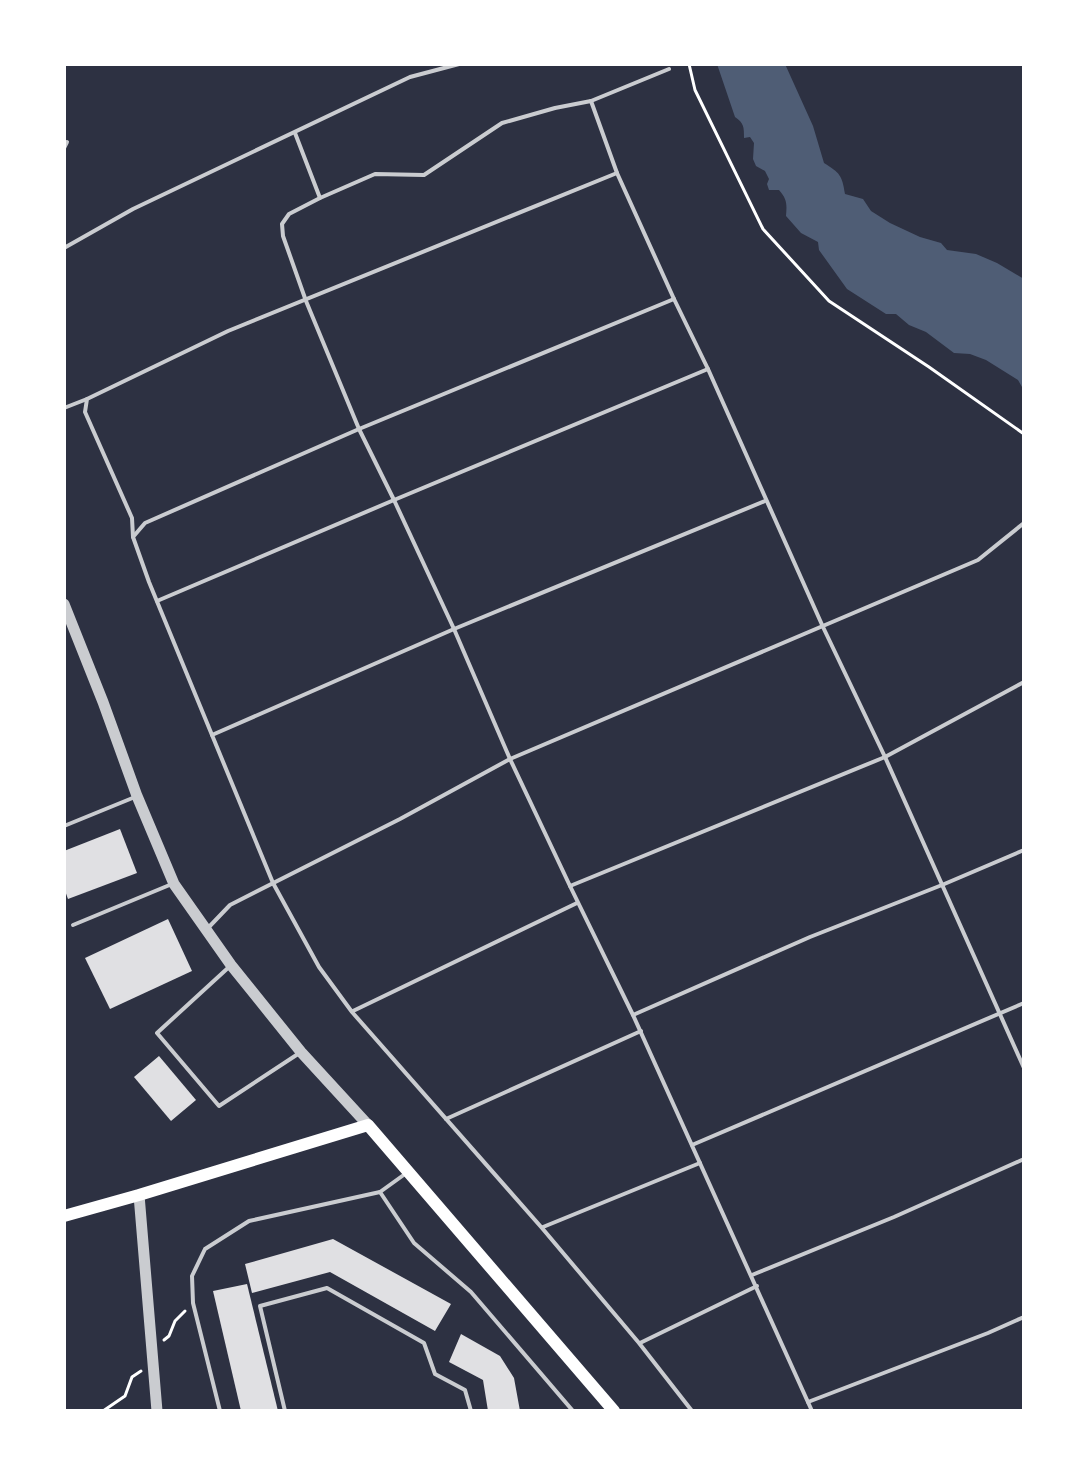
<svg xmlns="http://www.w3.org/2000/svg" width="1088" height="1475" font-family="Commissioner,sans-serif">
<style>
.water{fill:#4f5d75}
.building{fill:#e0e0e3}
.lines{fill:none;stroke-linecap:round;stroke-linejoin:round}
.path{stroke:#fff;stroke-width:3}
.service{stroke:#caccd0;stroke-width:4}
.tertiary{stroke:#caccd0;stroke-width:11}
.secondary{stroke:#fff;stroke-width:12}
</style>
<rect width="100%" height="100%" fill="#2d3142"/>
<path class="water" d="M717,64H785L813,126L824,163C840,173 842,175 845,194L863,199L871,211L890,223L920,237L941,243L947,250L976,254L997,263L1024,279V400L1022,396V387L1018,380L986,360L970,354L954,353L926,332L909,325L896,314H886L847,289L819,250L818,242L801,233L786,216C787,204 787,199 779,190H769L767,184L769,179L765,171L756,166L753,159L754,143L750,137L744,138C744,127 744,123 735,117Z"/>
<g class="building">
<path d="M120,829L137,873L68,899L64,888V851Z"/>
<path d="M168,919L192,971L110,1009L85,958Z"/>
<path d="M159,1056L196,1100L171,1121L134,1077Z"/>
<path d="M333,1239L451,1304L435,1331L330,1272L252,1293L245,1264Z"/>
<path d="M247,1284L278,1411H241L213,1291Z"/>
<path d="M461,1334L500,1356L514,1378L520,1411H488L483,1380L449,1362Z"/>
</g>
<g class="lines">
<g class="path">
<path d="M689,64L695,90L763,229L829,301L929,367L1024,434"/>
<path d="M164,1340L169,1336L175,1321L185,1311"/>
<path d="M103,1411L125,1396L132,1377L141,1371"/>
</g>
<g class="service">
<path d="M669,69L591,101L555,108L502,123L424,175L375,174L320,198L289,214L282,224L283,236L306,301L359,429L394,500L454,629L510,759L570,886L633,1015L812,1411"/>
<path d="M591,101L617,173L674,299L708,369L823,627L885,757L1024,1068"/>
<path d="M295,133L320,198"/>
<path d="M64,148L67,142"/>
<path d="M64,248L133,209L410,77L459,64"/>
<path d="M64,408L87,399"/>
<path d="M133,537L132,518L85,412L87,399L228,331L617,173"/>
<path d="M157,601L394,500L708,369"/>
<path d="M212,735L149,582L133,537L145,523L359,429L674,299"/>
<path d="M64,826L135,797"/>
<path d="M570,886L885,757L1024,682"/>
<path d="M73,925L172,884"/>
<path d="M208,928L230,905L400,819L510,759L978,560L1024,523"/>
<path d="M229,967L157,1033L219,1106L301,1052"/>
<path d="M353,1011L577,903"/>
<path d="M633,1015L810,937L942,885L1024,850"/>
<path d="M446,1119L641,1031"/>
<path d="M692,1145L1024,1003"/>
<path d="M380,1192L414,1243L471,1292L573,1411"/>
<path d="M543,1227L700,1163"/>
<path d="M752,1275L894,1217L1024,1159"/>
<path d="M640,1343L757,1286"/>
<path d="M808,1402L988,1333L1024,1317"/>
<path d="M220,1411L193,1303L192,1276L205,1249L249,1221L380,1192L405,1174"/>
<path d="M285,1411L260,1306L327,1288L424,1343L435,1374L465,1390L471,1411"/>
<path d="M692,1411L639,1343L542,1228L352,1012L319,967L273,883L212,735L454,629L765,501"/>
</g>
<g class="tertiary">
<path d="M64,604L103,702L137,796L174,884L231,965L301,1052L368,1125"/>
<path d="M139,1195L157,1411"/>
</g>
<path class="secondary" d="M64,1216L139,1195L368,1125L614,1411"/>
</g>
<rect width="1088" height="1475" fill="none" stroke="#ffffff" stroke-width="132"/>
</svg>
